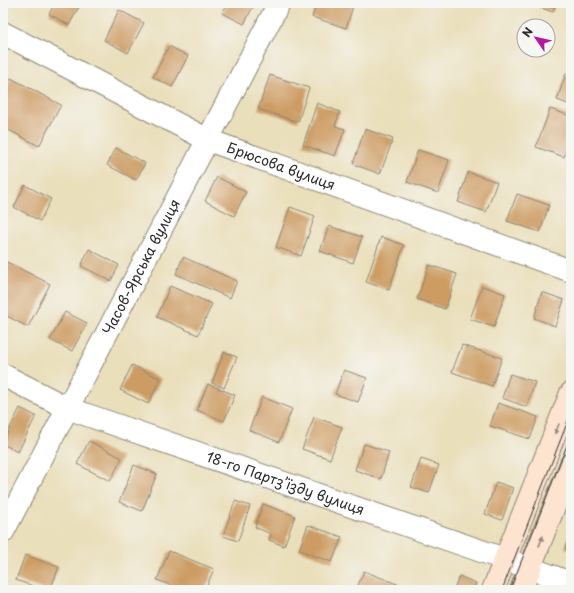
<svg xmlns="http://www.w3.org/2000/svg" width="574" height="593" font-family="'Playpen Sans',sans-serif">
<style>
.building{fill:#cd9c63}
.lines{fill:none;stroke-linecap:round;stroke-linejoin:round}
.street-casing{stroke:#8a8573;stroke-width:24}
.secondary-casing{stroke:#8a8573;stroke-width:24}
.street{stroke:#fff;stroke-width:22}
.secondary{stroke:#fde4d1;stroke-width:22}
.tram{stroke:#2b2b2b;stroke-width:1}
.oneway{fill:#94887e}
.labels{text-anchor:middle;stroke-width:4;stroke-linejoin:round;paint-order:stroke}
.street-label{font-size:14px;fill:#2b2b2b;stroke:#f6f6f2}
</style>
<rect width="100%" height="100%" fill="#f6f6f2"/>
<filter id="ink" filterUnits="userSpaceOnUse"><feTurbulence type="fractalNoise" baseFrequency=".025" numOctaves="2"/><feDisplacementMap in="SourceGraphic" scale="8" xChannelSelector="R" yChannelSelector="G"/><feConvolveMatrix kernelMatrix="1 2 1 2 8 2 1 2 1" color-interpolation-filters="sRGB"/></filter>
<filter id="wash" filterUnits="userSpaceOnUse"><feTurbulence type="fractalNoise" baseFrequency=".012" numOctaves="4" result="noise"/><feDisplacementMap in="SourceGraphic" scale="16" xChannelSelector="R" yChannelSelector="G"/><feGaussianBlur stdDeviation="0.9" result="paint"/><feColorMatrix in="noise" values="0 0 0 0 0 0 0 0 0 0 0 0 0 0 0 0 0 1.4 0 .05"/><feComposite in="paint" operator="in"/></filter>
<g filter="url(#wash)">
<rect width="100%" height="100%" fill="#eadfbb"/>
<g id="blocks">
<g class="building">
<path d="M55,3H81L69,25L49,14Z"/>
<path d="M228,3H255L244,24L222,13Z"/>
<path d="M317,3H354L346,28L312,17Z"/>
<path d="M527,3H556L553,12Z"/>
<path d="M119,10L144,23L128,53L104,40Z"/>
<path d="M169,46L188,56L172,87L153,77Z"/>
<path d="M566,73L571,75V105L557,100Z"/>
<path d="M270,75L309,88L298,122L258,109Z"/>
<path d="M11,78L61,105L39,146L3,127V94Z"/>
<path d="M317,103L340,112L335,126L345,129L335,156L303,145Z"/>
<path d="M550,109L571,116V137L564,157L536,147Z"/>
<path d="M365,129L393,139L380,174L353,164Z"/>
<path d="M116,148L145,163L136,180L107,165Z"/>
<path d="M418,150L449,160L438,193L407,182Z"/>
<path d="M468,172L497,182L486,212L458,202Z"/>
<path d="M217,177L246,192L234,216L205,201Z"/>
<path d="M25,185L51,199L40,221L14,207Z"/>
<path d="M517,194L549,205L540,232L507,221Z"/>
<path d="M290,207L315,216L301,256L276,247Z"/>
<path d="M329,226L362,237L353,263L320,251Z"/>
<path d="M381,237L404,245L389,290L366,282Z"/>
<path d="M89,249L119,265L111,281L81,266Z"/>
<path d="M183,257L237,281L230,298L176,274Z"/>
<path d="M7,262L50,284L28,327L3,314V271Z"/>
<path d="M429,265L457,274L445,309L417,299Z"/>
<path d="M170,286L212,304L198,335L157,317Z"/>
<path d="M482,286L505,294L494,327L470,319Z"/>
<path d="M542,292L564,300L555,326L534,318Z"/>
<path d="M65,312L87,323L72,351L50,340Z"/>
<path d="M462,345L502,358L492,386L452,372Z"/>
<path d="M224,352L237,357L224,388L212,383Z"/>
<path d="M132,365L161,379L148,404L120,390Z"/>
<path d="M344,370L367,378L358,402L335,394Z"/>
<path d="M510,374L535,382L527,407L502,398Z"/>
<path d="M208,384L235,395L224,421L197,410Z"/>
<path d="M262,397L292,409L279,442L249,430Z"/>
<path d="M498,403L538,417L530,439L490,426Z"/>
<path d="M20,408L36,416L18,452L3,444V442Z"/>
<path d="M314,417L342,427L330,459L302,449Z"/>
<path d="M89,441L122,458L110,481L77,464Z"/>
<path d="M364,444L389,452L381,479L355,470Z"/>
<path d="M421,459L439,465L429,493L411,487Z"/>
<path d="M134,465L157,474L142,511L119,502Z"/>
<path d="M496,482L513,488L502,520L485,514Z"/>
<path d="M235,501L250,506L238,541L223,536Z"/>
<path d="M263,504L295,516L284,546L269,540L271,534L255,527Z"/>
<path d="M308,525L342,537L332,562L299,550Z"/>
<path d="M571,532V550L565,548Z"/>
<path d="M169,551L214,569L205,590H183L157,580Z"/>
<path d="M25,555L59,567L50,590H44L16,580Z"/>
<path d="M364,571L407,588L406,590H356Z"/>
<path d="M459,576L476,583L473,590H454Z"/>
</g>
</g>
</g>
<g filter="url(#ink)">
<use href="#blocks" fill-opacity="0" stroke="#8a8573" stroke-width="1"/>
<g class="lines">
<defs>
<g id="street">
<path id="s1" d="M3,33L208,140L571,271"/>
<path id="s2" d="M3,375L67,408L513,562L571,583"/>
<path id="s3" d="M3,532L279,3"/>
</g>
<g id="secondary">
<path d="M493,590L571,393"/>
<path d="M521,590L571,464"/>
</g>
</defs>
<use href="#street" class="street-casing"/>
<use href="#secondary" class="secondary-casing"/>
<use href="#street" class="street"/>
<use href="#secondary" class="secondary"/>
<g class="tram">
<path d="M502,590L571,413"/>
<path d="M510,590L571,435"/>
</g>
</g>
<defs><path id="oneway-solid" d="M-6-.8H1V-3.2L6.5 0L1 3.2V.8H-6Z"/></defs>
<g class="oneway">
<use href="#oneway-solid" transform="translate(557 429) rotate(112)"/>
<use href="#oneway-solid" transform="translate(541 541) rotate(-69)"/>
</g>
</g>
<g class="labels">
<g class="street-label">
<text dy="5" stroke="none"><textPath href="#s1" startOffset="309">Брюсова вулиця</textPath></text>
<text dy="5" stroke="none"><textPath href="#s3" startOffset="299">Часов-Ярська вулиця</textPath></text>
<text dy="5" stroke="none"><textPath href="#s2" startOffset="303">18-го Партз’їзду вулиця</textPath></text>
</g>
</g>
<rect width="574" height="593" fill="none" stroke="#f6f6f2" stroke-width="16"/>
<g transform="translate(536 38) rotate(304)"><circle r="19" fill="#f6f6f2" stroke="#a5a5a2"/>
<path d="M0-3L7 15L0 10L-7 15Z" fill="#b5179e"/>
<text y="-6" font-size="11" font-weight="bold" text-anchor="middle" fill="#2b2b2b">N</text>
</g>
</svg>
